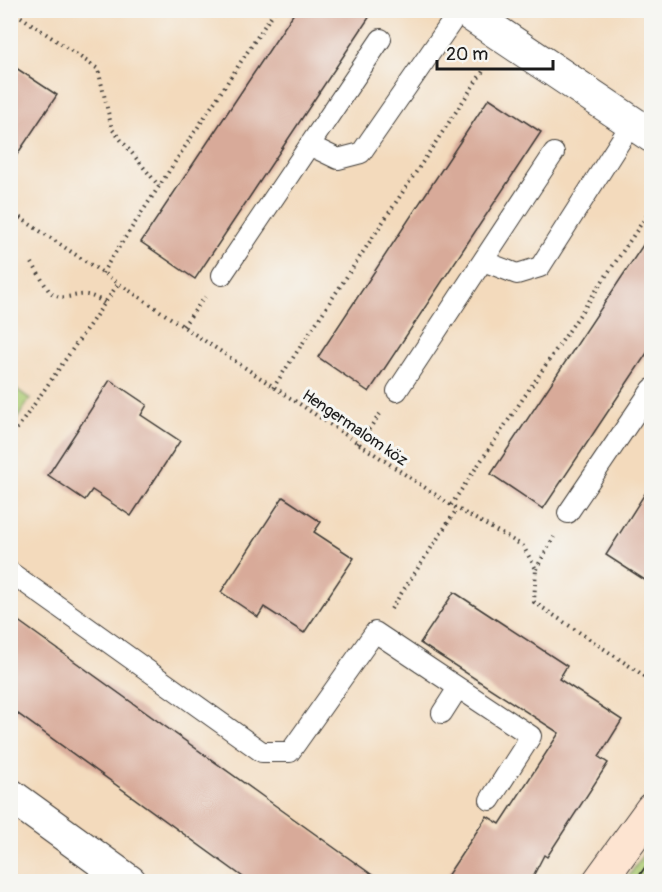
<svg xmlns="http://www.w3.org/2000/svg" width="662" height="892" viewBox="0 0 662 892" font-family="Pangolin,sans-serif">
<rect width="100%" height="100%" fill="#f6f6f2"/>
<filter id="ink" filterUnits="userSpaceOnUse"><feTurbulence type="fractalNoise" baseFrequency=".0167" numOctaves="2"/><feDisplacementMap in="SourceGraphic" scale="12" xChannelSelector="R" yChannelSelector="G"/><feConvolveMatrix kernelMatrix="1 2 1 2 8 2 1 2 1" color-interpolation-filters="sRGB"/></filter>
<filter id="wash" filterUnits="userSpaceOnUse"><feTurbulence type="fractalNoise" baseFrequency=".008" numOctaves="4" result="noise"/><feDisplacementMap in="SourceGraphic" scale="24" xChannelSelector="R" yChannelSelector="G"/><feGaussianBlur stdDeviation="1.35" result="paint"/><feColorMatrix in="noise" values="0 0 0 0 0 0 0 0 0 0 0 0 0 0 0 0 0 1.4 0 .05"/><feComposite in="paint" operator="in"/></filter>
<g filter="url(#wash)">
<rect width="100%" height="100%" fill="#f3dabc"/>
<!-- green -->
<path fill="#adcc74" stroke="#647448" stroke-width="1.5" d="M 11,385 L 30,399 L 11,428 Z
M 651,842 L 651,881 L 626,881 Z"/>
<g id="blocks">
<!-- building -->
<path fill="#d8aa99" d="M 296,10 L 374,10 L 195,279 L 141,242 Z
M 10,64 L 57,95 L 10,165 Z
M 489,98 L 541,132 L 369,392 L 318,357 Z
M 651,233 L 651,347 L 543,509 L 491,474 Z
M 110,380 L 147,405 L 141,415 L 180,441 L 131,516 L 92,490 L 85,500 L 48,475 Z
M 651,484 L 651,584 L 606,555 Z
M 283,497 L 321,522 L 314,532 L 354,558 L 304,633 L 264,607 L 258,617 L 221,592 Z
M 454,592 L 567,666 L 559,679 L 622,720 L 599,757 L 608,763 L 547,857 L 544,855 L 530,882 L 443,882 L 487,816 L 500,824 L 559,733 L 420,643 Z
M 10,615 L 269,801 L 382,882 L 250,882 L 10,708 Z"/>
</g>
</g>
<g filter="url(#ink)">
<use href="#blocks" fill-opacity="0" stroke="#3c3834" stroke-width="1.5"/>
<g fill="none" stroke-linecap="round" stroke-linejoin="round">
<defs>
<path id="service" d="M 309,145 L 338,159 L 361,153 L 460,10
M 483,261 L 517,274 L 540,267 L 632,123
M 222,275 L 381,39
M 397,391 L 554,153
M 568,513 L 652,389
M 10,572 L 262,752 L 290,752 L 375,632 L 531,736 L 490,800
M 442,713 L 458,688"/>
<path id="minor" d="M 464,10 L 652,136
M 10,795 L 130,882"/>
<path id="secondary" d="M 599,882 L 652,809"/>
</defs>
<!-- service casing -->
<use href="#service" stroke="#3c3834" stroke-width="22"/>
<!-- minor casing -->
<use href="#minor" stroke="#3c3834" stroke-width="35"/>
<!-- secondary casing -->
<use href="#secondary" stroke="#3c3834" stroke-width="35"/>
<!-- path -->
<path stroke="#3c3834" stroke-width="4" stroke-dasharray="1.5 4.5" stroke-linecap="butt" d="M 11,10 L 98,69 L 112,129 L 159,186
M 10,211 L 451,505 L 523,546 L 536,569 L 534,602 L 652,681
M 32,263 C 38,272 43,283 50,292 C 62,303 74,293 87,295 C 93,296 100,300 105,303
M 102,273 L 275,10
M 183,326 L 205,297
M 273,388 L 485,68
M 10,439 L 118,284
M 358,444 L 380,414
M 451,505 L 652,208
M 536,569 L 554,537
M 391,609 L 457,509"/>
<!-- service -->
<use href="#service" stroke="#fff" stroke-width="20"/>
<!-- minor -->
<use href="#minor" stroke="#fff" stroke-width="33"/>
<!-- secondary -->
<use href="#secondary" stroke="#fde4d1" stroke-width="33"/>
<!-- tram -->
<path stroke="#1c1c1c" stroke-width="1.5" d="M 635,882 L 652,857"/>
</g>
</g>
<g text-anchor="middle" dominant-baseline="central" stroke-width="6" stroke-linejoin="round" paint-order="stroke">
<!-- street labels -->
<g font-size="16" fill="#1c1c1c" stroke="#f6f6f2">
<text transform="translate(355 428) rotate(34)">Hengermalom köz</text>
</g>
</g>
<!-- margin -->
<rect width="662" height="892" fill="none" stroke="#f6f6f2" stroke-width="36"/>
<!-- scale -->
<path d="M437 60v9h116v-9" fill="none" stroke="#1c1c1c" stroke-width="3"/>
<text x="446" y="60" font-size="18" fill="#1c1c1c" stroke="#f6f6f2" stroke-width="4.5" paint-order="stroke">20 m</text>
</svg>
